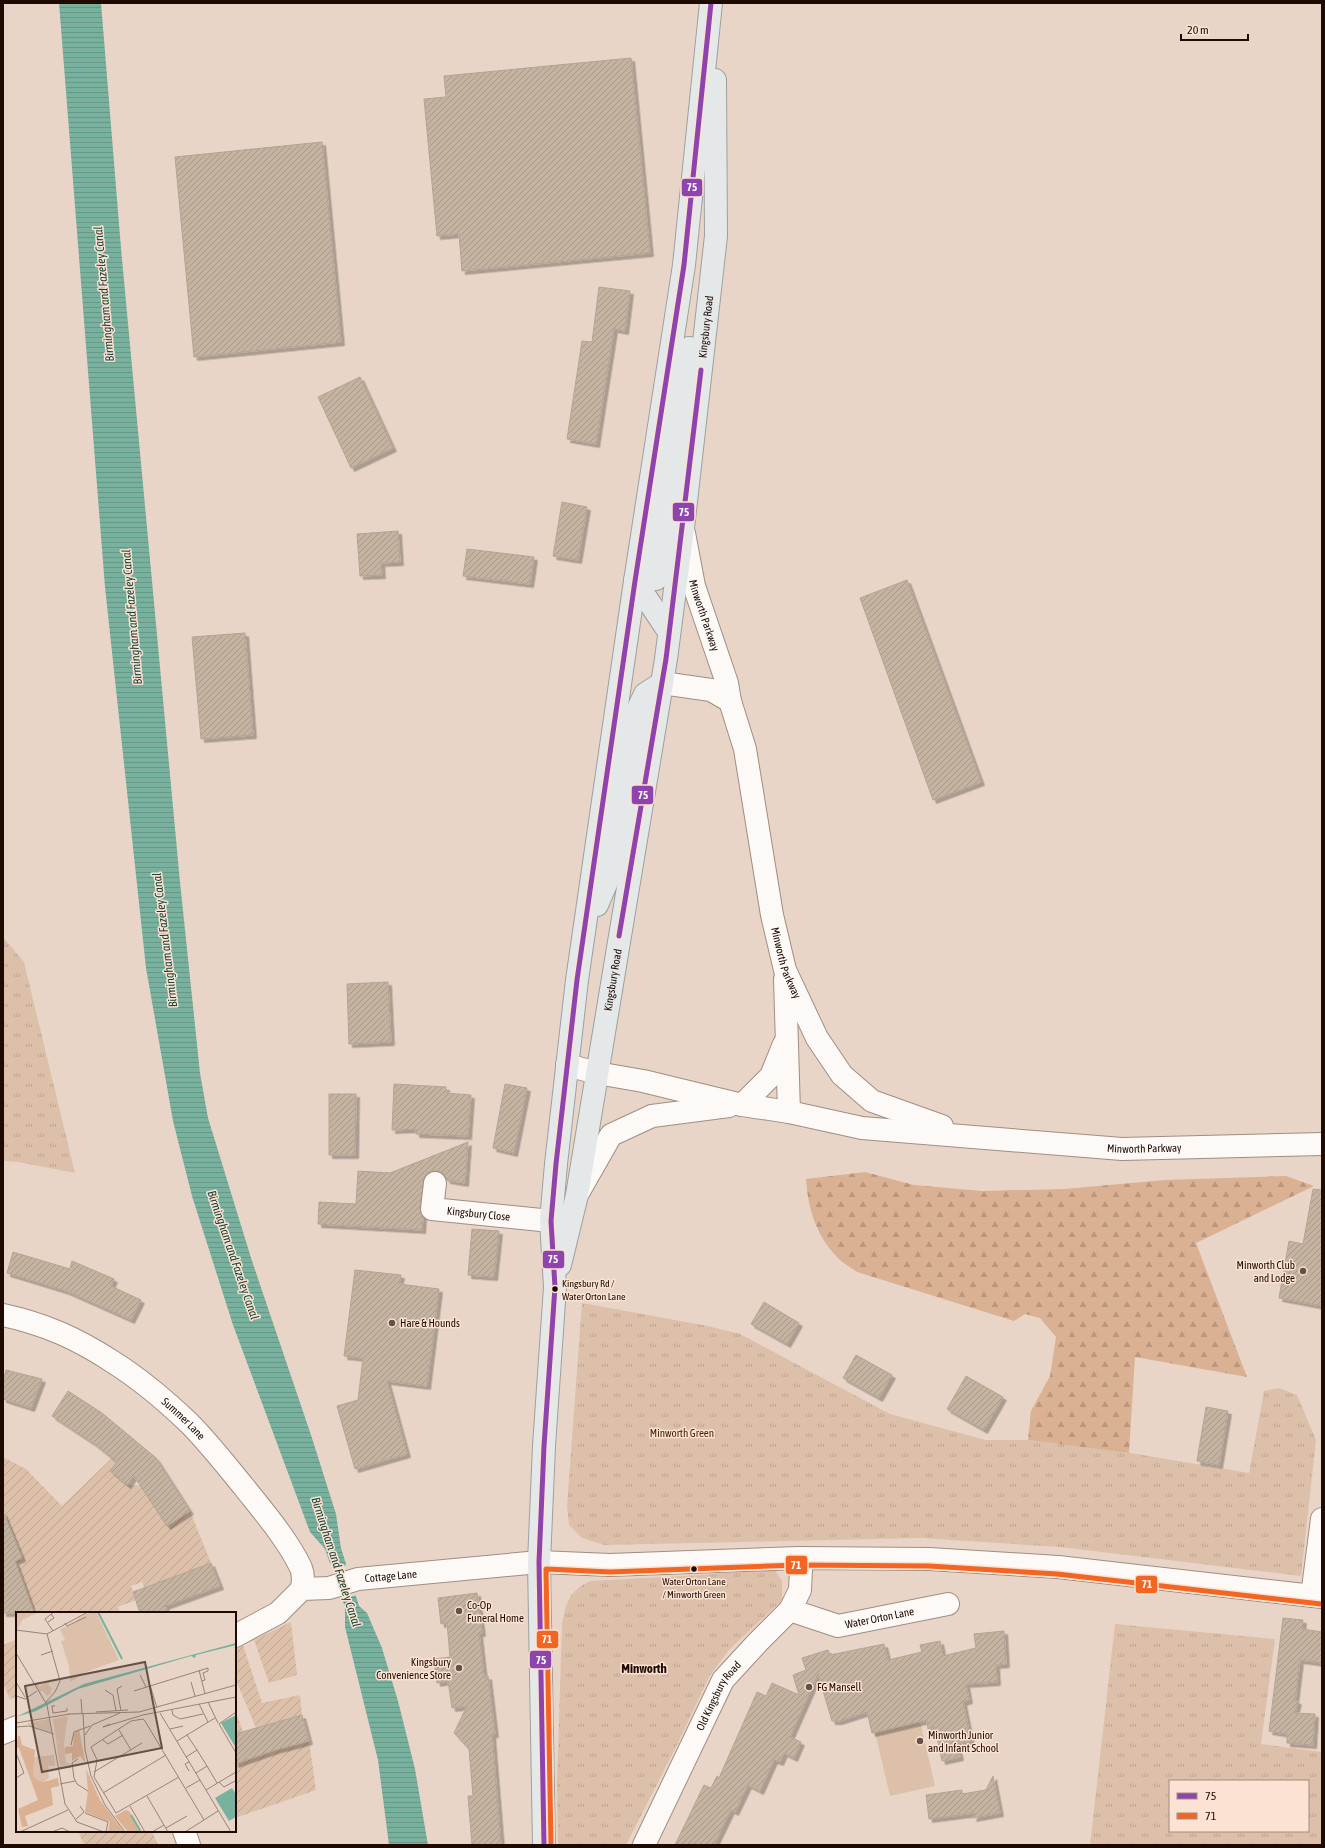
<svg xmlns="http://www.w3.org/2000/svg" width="1325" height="1848" viewBox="0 0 1325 1848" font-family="'Asap Condensed',sans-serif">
<defs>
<pattern id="grass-tufts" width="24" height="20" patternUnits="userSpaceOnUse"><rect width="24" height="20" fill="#ddc0aa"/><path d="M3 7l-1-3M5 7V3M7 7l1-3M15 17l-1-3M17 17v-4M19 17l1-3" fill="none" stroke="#bda490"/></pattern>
<pattern id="forest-firs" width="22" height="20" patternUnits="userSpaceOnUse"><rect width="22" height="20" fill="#dbb194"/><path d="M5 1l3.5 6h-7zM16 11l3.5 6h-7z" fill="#bc977e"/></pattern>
<pattern id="garden-furrows" width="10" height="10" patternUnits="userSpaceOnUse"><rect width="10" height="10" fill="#ddc0aa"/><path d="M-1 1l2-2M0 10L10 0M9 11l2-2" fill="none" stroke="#bda490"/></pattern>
<pattern id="water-rules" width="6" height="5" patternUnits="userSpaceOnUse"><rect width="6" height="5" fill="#79b19f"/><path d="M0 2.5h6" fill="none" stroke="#689787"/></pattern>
<pattern id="building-hatch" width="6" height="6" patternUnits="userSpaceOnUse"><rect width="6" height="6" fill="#c4b3a1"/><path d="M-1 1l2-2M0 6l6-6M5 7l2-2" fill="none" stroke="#a89989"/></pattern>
<filter id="shadow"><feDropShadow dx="3.5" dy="3.5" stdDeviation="0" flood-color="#0004"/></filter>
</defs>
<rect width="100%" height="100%" fill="#e9d5c7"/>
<!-- grass -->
<path fill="url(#grass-tufts)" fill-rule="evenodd" d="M 3,937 L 24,962 L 75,1173 L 18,1162 L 3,1161 Z
M 582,1303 L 708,1326 L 740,1334 L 890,1414 L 986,1440 L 1028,1440 L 1119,1451 L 1249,1473 L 1264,1391 L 1279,1388 L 1297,1395 L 1316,1440 L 1301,1576 L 1060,1547 L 921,1538 L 604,1545 L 582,1538 L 569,1525 L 567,1506 Z
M 774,1569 L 782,1581 L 782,1600 L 728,1651 L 709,1677 L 677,1745 L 626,1845 L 558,1845 L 557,1785 L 562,1624 C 566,1603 569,1591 590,1581 L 701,1575 Z
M 1115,1624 L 1275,1639 L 1261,1744 L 1322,1752 L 1322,1845 L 1090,1845 ZM 1170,1781 L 1308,1781 L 1308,1831 L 1170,1831 Z"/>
<!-- forest -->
<path fill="url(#forest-firs)" d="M 865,1172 L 914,1185 L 982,1191 L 1064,1189 L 1165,1180 L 1286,1176 L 1314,1186 L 1196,1243 L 1247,1377 L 1135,1357 L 1129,1453 L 1028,1440 L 1031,1411 L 1050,1376 L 1056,1337 L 1040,1318 L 1025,1314 L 1014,1321 L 857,1272 C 851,1267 842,1263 837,1257 C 816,1235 808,1209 806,1179 Z"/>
<!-- garden -->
<path fill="url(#garden-furrows)" d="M 3,1457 L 26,1469 L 62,1506 L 112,1458 L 117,1462 L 111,1471 L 127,1485 L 140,1485 L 167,1525 L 190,1511 L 211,1563 L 165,1580 L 160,1591 L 147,1596 L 142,1582 L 131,1586 L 136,1600 L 118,1607 L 120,1613 L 34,1613 L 20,1577 L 3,1566 L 22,1557 L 6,1518 L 3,1519 Z
M 291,1622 L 297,1675 L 269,1683 L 254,1640 Z
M 15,1640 L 17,1644 L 17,1697 L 10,1699 L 3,1683 L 3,1645 Z
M 243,1645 L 262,1703 L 300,1695 L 302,1715 L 256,1728 L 235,1678 L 235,1648 Z
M 235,1709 L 243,1732 L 235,1735 Z
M 309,1741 L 316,1790 L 235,1818 L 235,1764 L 275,1750 Z
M 78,1831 L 152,1831 L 158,1845 L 84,1845 Z"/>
<!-- pitch -->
<path fill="#ddc0aa" d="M 920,1721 L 935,1786 L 890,1796 L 875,1732 Z"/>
<!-- water -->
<path fill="url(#water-rules)" d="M 59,3 L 101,3 L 121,248 L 180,882 L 200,1073 L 208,1118 L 252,1261 L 311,1435 L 336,1514 L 341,1548 L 359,1606 L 367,1613 L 382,1648 L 398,1701 L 415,1769 L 428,1845 L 389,1845 L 378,1760 L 345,1627 L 345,1607 L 325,1549 L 310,1532 L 233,1325 L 192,1196 L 173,1121 L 146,968 L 105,587 Z"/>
<!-- pier -->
<path fill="#e9d5c7" d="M 328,1563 L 341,1566 L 348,1565 L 358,1595 L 340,1599 Z"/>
<!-- building -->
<path fill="url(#building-hatch)" stroke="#b4a492" filter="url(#shadow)" d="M 631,58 L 650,253 L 462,271 L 459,234 L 437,236 L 424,99 L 446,97 L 444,76 Z
M 322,142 L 341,342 L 194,357 L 175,157 Z
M 599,287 L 630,291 L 625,331 L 614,329 L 596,444 L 567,439 L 582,341 L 592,342 Z
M 360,377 L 393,448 L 351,468 L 318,397 Z
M 562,502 L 587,507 L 578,560 L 553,556 Z
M 398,531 L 400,562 L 381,563 L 382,575 L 360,576 L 357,534 Z
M 467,549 L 534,557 L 530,584 L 463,576 Z
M 907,580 L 981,782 L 933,800 L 860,598 Z
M 245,633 L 253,735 L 201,739 L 192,637 Z
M 388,982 L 391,1042 L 349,1044 L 347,984 Z
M 394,1084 L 446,1087 L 446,1093 L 471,1095 L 468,1136 L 416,1134 L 416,1129 L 392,1130 Z
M 505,1084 L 527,1088 L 514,1153 L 493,1148 Z
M 329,1094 L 356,1094 L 355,1155 L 329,1155 Z
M 468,1142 L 465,1183 L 447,1180 L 443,1173 L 437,1171 L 430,1171 L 425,1176 L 420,1208 L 423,1217 L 422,1230 L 318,1224 L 319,1202 L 356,1204 L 358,1171 L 390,1173 Z
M 1313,1189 L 1322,1190 L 1322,1306 L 1279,1298 L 1289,1241 L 1303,1244 Z
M 472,1229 L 499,1231 L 494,1277 L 468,1275 Z
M 13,1252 L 70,1269 L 72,1261 L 114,1279 L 111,1286 L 141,1300 L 131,1320 L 66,1291 L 7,1273 Z
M 355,1270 L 401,1275 L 399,1284 L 439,1289 L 427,1386 L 387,1381 L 407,1454 L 355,1469 L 337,1406 L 358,1400 L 363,1358 L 344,1356 Z
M 764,1302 L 799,1323 L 787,1344 L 751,1324 Z
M 856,1355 L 892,1375 L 879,1398 L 843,1378 Z
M 6,1370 L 42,1379 L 31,1408 L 3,1399 L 3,1381 Z
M 966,1376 L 1003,1397 L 984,1430 L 947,1409 Z
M 68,1391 L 102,1413 L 156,1458 L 190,1511 L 167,1526 L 134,1476 L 127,1485 L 110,1471 L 117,1462 L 93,1443 L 52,1416 Z
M 1206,1407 L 1228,1411 L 1219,1465 L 1197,1461 Z
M 3,1512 L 22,1558 L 15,1561 L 34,1613 L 3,1613 Z
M 211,1563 L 220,1586 L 165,1606 L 168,1613 L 140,1613 L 133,1592 Z
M 477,1593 L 482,1633 L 479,1633 L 484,1677 L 488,1676 L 495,1734 L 492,1734 L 501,1845 L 472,1845 L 468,1796 L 473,1796 L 469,1749 L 454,1733 L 467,1706 L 452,1708 L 448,1681 L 437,1683 L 434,1659 L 450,1657 L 447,1623 L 441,1624 L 438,1598 Z
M 1283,1618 L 1303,1620 L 1302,1629 L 1322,1632 L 1322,1663 L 1300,1660 L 1295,1701 L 1298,1701 L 1295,1713 L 1315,1714 L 1313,1745 L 1287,1743 L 1287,1734 L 1269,1731 Z
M 1004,1631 L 1006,1664 L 996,1665 L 997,1682 L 966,1684 L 969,1700 L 963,1702 L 971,1741 L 957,1744 L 960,1757 L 942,1761 L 935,1727 L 928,1729 L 927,1720 L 872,1733 L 867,1712 L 839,1721 L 832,1721 L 818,1674 L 790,1737 L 801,1742 L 794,1758 L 784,1753 L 780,1762 L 774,1760 L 760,1791 L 748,1785 L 735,1812 L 731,1810 L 714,1845 L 675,1845 L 704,1785 L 711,1788 L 717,1776 L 719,1778 L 757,1692 L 766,1696 L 772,1683 L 799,1695 L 793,1675 L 806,1670 L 802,1658 L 828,1650 L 830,1655 L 884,1644 L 888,1660 L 922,1652 L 920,1645 L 940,1641 L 943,1656 L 976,1648 L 974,1634 Z
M 302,1715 L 309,1741 L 275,1750 L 235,1764 L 235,1734 Z
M 993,1776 L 1000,1813 L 973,1818 L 975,1813 L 929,1819 L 926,1795 L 962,1790 L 962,1794 L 986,1790 Z"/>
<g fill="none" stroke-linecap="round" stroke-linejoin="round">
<defs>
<g id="minor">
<path id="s1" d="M 684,533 L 694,586 L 727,683 L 730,701 L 745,749 L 772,915 L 785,970 L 817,1038 L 842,1075 L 872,1101 L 942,1126"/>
<path d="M 662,683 L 711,690 L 730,701"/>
<path d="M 785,979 L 789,1112"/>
<path id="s2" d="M 567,1065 L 597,1073 L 643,1081 L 742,1105 L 789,1112 L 862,1128 L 1122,1149 L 1322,1144"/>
<path d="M 742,1105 L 771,1076 L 784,1044"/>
<path id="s3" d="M 435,1183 L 432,1209 L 551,1221"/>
<path d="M 578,1193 L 611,1135 L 652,1116 L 729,1106"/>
<path id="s4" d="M 3,1315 C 45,1324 78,1339 113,1362 C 140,1379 166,1401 189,1423 C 208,1442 226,1465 244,1487 C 263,1511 288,1540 301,1568 C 304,1575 303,1582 302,1589"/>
<path d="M 1312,1596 L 1322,1519"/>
<path id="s5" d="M 790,1610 L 838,1626 L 948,1604"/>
<path id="s6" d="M 235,1636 L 278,1613 L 302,1589 L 329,1588 L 358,1579 L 539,1562 L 610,1565 L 799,1558 L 929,1559 L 1058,1567 L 1322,1597"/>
<path d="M 3,1733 L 17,1727"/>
<path d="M 184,1831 L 189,1845"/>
<path id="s7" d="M 644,1845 L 723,1680 L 758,1642 L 790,1610 L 800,1590 L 801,1569 L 799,1558"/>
</g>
<g id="major">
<path d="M 635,581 L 656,579 L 689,348"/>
<path d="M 635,581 L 669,632"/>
<path d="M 597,905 L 612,870 L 637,711 L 645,694 L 662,683"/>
<path id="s8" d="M 560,1265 L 577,1195 L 666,659 L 683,528 L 716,236 L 715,80"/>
<path d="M 544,1845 L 539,1562 L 544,1446 L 555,1287 L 551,1221 L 556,1164 L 577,980 L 635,581 L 684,265 L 711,3"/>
</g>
</defs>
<!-- minor casing -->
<use href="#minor" stroke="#a08e80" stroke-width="24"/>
<!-- major casing -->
<use href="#major" stroke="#9da09f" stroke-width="24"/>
<!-- minor -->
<use href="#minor" stroke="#fcf9f7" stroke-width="22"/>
<!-- major -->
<use href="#major" stroke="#e4e8e9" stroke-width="22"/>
<defs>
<path id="bus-1" d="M 619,936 L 666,659 L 701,370
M 544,1845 L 539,1562 L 544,1446 L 555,1287 L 551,1221 L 556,1164 L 577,980 L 635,581 L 684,265 L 711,3"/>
<path id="bus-2" d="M 551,1845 L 546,1569 L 610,1572 L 799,1565 L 929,1566 L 1057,1574 L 1321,1604"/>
</defs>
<!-- bus-1 casing -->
<use href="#bus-1" stroke="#fbe2d2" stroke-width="8"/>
<!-- bus-2 casing -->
<use href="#bus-2" stroke="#fbe2d2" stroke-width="8"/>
<!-- bus-1 -->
<use href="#bus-1" stroke="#8e44ad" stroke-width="5"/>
<!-- bus-2 -->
<use href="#bus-2" stroke="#f26522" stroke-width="5"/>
</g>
<!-- markers -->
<g fill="#655146" stroke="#fbe2d2" stroke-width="1.5">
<circle cx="1303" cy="1271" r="4"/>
<circle cx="392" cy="1323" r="4"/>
<circle cx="459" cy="1611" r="4"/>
<circle cx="459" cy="1668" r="4"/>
<circle cx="809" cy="1687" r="4"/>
<circle cx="920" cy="1741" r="4"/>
</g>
<g fill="#1e0a00" stroke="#fbe2d2" stroke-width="1.5">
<circle cx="555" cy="1289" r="3.5"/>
<circle cx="694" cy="1569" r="3.5"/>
</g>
<g text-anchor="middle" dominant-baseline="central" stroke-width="3" stroke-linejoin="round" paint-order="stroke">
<!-- bus labels -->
<g font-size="10" fill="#1e0a00" stroke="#fbe2d2" text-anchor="start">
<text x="562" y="1283">Kingsbury Rd /<tspan x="562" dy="13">Water Orton Lane</tspan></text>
<text x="694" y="1581" text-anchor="middle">Water Orton Lane<tspan x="694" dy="13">/ Minworth Green</tspan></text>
</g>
<!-- street labels -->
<g font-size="11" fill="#1e0a00" stroke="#fbe2d2">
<text stroke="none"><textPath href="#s8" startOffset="950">Kingsbury Road</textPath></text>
<text stroke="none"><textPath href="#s1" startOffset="85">Minworth Parkway</textPath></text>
<text stroke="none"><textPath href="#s1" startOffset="443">Minworth Parkway</textPath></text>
<text stroke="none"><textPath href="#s8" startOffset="290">Kingsbury Road</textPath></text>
<text stroke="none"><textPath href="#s2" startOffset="585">Minworth Parkway</textPath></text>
<text stroke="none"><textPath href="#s3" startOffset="73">Kingsbury Close</textPath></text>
<text stroke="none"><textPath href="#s4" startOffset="211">Summer Lane</textPath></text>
<text stroke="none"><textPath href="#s6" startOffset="173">Cottage Lane</textPath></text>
<text stroke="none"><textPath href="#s5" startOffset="93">Water Orton Lane</textPath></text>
<text stroke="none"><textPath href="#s7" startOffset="167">Old Kingsbury Road</textPath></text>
</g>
<!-- poi labels -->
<g font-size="11" fill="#1e0a00" stroke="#fbe2d2" text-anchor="start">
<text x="1295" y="1265" text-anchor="end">Minworth Club<tspan x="1295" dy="13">and Lodge</tspan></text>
<text x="400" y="1323">Hare &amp; Hounds</text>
<text x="467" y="1605">Co-Op<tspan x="467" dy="13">Funeral Home</tspan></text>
<text x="451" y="1662" text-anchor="end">Kingsbury<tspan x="451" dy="13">Convenience Store</tspan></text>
<text x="817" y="1687">FG Mansell</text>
<text x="928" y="1735">Minworth Junior<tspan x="928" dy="13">and Infant School</tspan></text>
</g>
<!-- park labels -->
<g font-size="11" fill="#431d00" stroke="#fbe2d2">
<text x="682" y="1433">Minworth Green</text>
</g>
<!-- water labels -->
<g font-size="12" font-style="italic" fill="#174037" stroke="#fbe2d2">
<text transform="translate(104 294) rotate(-95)">Birmingham and Fazeley Canal</text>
<text transform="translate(132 617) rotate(-95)">Birmingham and Fazeley Canal</text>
<text transform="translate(165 940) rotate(-97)">Birmingham and Fazeley Canal</text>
<text transform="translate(233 1255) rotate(71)">Birmingham and Fazeley Canal</text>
<text transform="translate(336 1562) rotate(72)">Birmingham and Fazeley Canal</text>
</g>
<!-- quarter labels -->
<g font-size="13" font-weight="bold" fill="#1e0a00" stroke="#fbe2d2">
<text x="644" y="1668">Minworth</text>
</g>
</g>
<!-- overview -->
<g transform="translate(16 1612)">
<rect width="220" height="220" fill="#e9d5c7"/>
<path d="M 0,0 L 23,0 L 6,8 L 2,17 L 0,16 ZM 74,0 L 80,0 L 103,48 L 70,60 L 54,70 L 53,54 L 45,29 L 49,28 L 44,17 L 61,10 L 60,8 ZM 52,104 L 48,132 L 50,150 L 55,152 L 44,155 L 37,107 ZM 33,107 L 37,121 L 12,113 L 12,111 ZM 38,143 L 39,154 L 32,154 L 33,166 L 28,170 L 21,168 L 17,162 L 18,145 Z" fill="#ddc0aa"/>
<path d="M 63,117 L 69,149 L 69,150 L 64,144 L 56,149 L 56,141 L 49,142 L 49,135 L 57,134 L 58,122 ZM 2,124 L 4,124 L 6,133 L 19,138 L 17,162 L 21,168 L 28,170 L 42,166 L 43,174 L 35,176 L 37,193 L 9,204 L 12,214 L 6,215 L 2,197 L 22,188 L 3,136 L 0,135 ZM 70,157 L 84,188 L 108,220 L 92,220 L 94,210 L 69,200 L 72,179 ZM 110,198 L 113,199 L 124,220 L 112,220 L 99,204 Z" fill="#dbb194"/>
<path d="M 35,67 L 32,73 L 36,76 L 34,82 L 31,84 L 26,78 L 24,81 L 19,72 L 22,70 L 23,75 Z" fill="#ddc0aa"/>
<path d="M 220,31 L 220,33 L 180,43 L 179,46 L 175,44 L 62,77 L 20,99 L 0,105 L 68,72 ZM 220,103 L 220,136 L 205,111 ZM 216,176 L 220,182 L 220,205 L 213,209 L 199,186 Z" fill="#79b19f"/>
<path fill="none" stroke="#79b19f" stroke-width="2" d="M 82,0 L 106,47M 115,203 L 125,220"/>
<path fill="none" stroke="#988477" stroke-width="1" d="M 32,10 L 38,6 L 35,2M 49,11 L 51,14 L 70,5M 0,18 L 31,22 L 72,0M 37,19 L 29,7 L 38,0M 0,41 L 31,93 L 49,192 L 61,210 L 88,220M 25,43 L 37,39M 183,58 L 189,82M 124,63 L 130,75M 0,70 L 9,85M 175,70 L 179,84M 134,73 L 141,96M 89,78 L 97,83 L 100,99M 118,79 L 192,56 L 192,59 L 187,61 L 189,68 L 186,69M 0,84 L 9,87 L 21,79M 65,87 L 66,101M 30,90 L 39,80 L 44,69 L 31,22M 192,90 L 202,111M 183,92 L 192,110M 39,94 L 36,94 L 37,101 L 51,99 L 51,96M 156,98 L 157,103 L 164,107 L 187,102M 105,99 L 101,77 L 106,74M 80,100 L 112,98M 220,100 L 203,112 L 220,141M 67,101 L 69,138 L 75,164 L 89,193 L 109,220M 144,101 L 215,220M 53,102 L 123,100 L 220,73M 0,111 L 54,102M 94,112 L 87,115 L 127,103 L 220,85M 0,115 L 13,114 L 38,122M 154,117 L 167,114M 103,118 L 115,138M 69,123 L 76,113 L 104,101M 87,128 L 92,132 L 107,123M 161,129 L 199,106M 55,133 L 58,120 L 74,114M 170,145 L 181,138 L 171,123M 62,147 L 56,151 L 58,166 L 61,172 L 72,179M 173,150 L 169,152 L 173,159M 191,154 L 201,171M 42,156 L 55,155M 78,160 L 126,131M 180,161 L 191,154 L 181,138M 163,165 L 100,201 L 78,165 L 81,148 L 75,135 L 115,109 L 127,107 L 129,109 L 188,208M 0,166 L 8,161 L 0,141M 203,170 L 208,175 L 219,169M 44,172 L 59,169M 170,176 L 184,168M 190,178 L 220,160M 87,181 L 150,143M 131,184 L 152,220M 114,194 L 129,220M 69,201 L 92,210 L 90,220M 59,208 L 68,200 L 64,194M 150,216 L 171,204M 4,220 L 52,198M 36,220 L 46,216 L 54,220M 136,220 L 148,213M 169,220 L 202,199"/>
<path fill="#655146" fill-opacity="0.15" stroke="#655146" stroke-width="2" d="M 129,50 L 146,136 L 26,160 L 9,74 Z"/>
<rect width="220" height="220" fill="none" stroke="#1e0a00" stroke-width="2"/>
</g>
<g stroke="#fbe2d2" stroke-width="1.5">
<rect x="681" y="178" width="22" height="19" rx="4" fill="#8e44ad"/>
<rect x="672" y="502" width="23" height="20" rx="4" fill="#8e44ad"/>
<rect x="631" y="785" width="23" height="20" rx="4" fill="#8e44ad"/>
<rect x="542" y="1250" width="23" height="19" rx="4" fill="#8e44ad"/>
<rect x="785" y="1555" width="23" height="20" rx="4" fill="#f26522"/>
<rect x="1135" y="1575" width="23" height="19" rx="4" fill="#f26522"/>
<rect x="536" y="1630" width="23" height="19" rx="4" fill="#f26522"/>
<rect x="529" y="1650" width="23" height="19" rx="4" fill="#8e44ad"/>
</g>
<g font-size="11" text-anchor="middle" font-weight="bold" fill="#fff">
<text x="692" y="191">75</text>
<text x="684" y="516">75</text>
<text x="643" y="799">75</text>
<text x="553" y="1263">75</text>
<text x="796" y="1569">71</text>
<text x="1147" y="1588">71</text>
<text x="547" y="1643">71</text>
<text x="541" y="1664">75</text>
</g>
<!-- border -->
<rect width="1325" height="1848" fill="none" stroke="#1e0a00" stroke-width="8"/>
<!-- legend -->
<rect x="1169" y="1780" width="140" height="52" fill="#fbe2d2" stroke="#a38c7e"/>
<rect x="1177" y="1793" width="20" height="6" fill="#8e44ad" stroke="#a38c7e"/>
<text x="1205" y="1800" font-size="12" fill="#1e0a00">75</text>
<rect x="1177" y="1813" width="20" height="6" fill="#f26522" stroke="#a38c7e"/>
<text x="1205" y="1820" font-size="12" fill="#1e0a00">71</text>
<!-- scale -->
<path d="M1181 34v6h67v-6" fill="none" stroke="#1e0a00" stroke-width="2"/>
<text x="1187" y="34" font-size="12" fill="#1e0a00" stroke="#fbe2d2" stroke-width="3" paint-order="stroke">20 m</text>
</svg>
